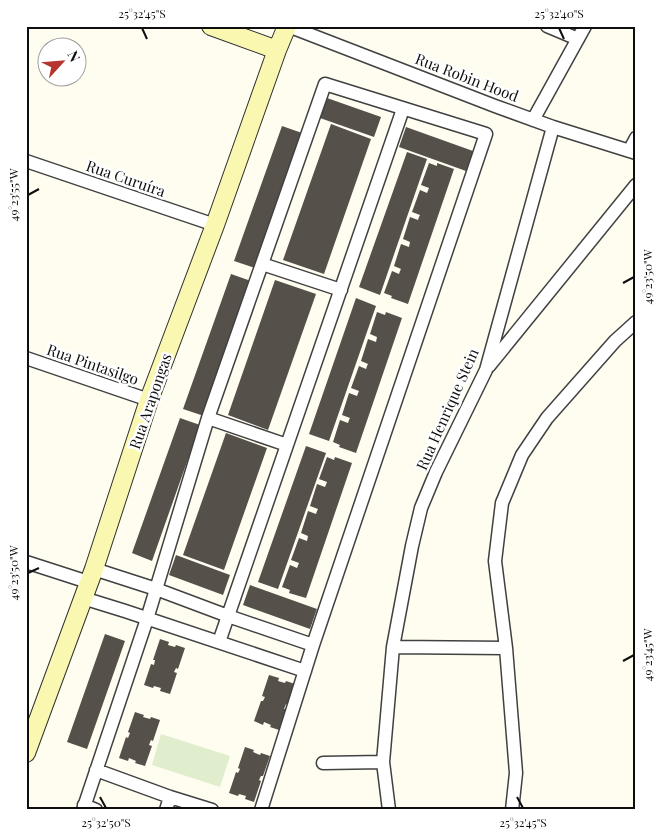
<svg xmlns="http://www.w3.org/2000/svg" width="662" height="836" viewBox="0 0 662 836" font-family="'Playfair Display',serif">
<rect width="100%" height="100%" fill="#fefdf0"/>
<!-- pitch -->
<path fill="#e0eecd" d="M 161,734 L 230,756 L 220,787 L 152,765 Z"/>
<!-- building -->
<path fill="#56504b" d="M 327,98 L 381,117 L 374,137 L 320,118 Z
M 331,124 L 371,139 L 324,274 L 283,260 Z
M 282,126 L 302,133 L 255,268 L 234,261 Z
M 406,127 L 473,151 L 466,171 L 399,147 Z
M 407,152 L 427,159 L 380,295 L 359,287 Z
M 429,163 L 437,166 L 437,163 L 454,169 L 408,304 L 391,298 L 392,296 L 384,293 L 392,271 L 399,274 L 400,271 L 401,269 L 394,266 L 401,244 L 409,247 L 410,242 L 403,239 L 410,217 L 418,220 L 419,217 L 420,215 L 412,212 L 420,190 L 427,193 L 429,188 L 421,185 Z
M 231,274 L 251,281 L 204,416 L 183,409 Z
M 275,280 L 316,294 L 268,430 L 228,415 Z
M 356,298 L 376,306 L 329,441 L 309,434 Z
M 377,312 L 385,315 L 386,312 L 402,318 L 356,453 L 339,447 L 340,445 L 333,442 L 340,420 L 348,423 L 349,420 L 350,418 L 342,415 L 349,393 L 357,396 L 359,391 L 351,388 L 359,366 L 366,369 L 367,366 L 368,364 L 361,361 L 368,339 L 376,342 L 377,337 L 370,334 Z
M 180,418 L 200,425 L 152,561 L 132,553 Z
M 226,433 L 267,448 L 224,570 L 183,555 Z
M 306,446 L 326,453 L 278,589 L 258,582 Z
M 327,457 L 334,460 L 335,457 L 352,463 L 306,598 L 289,593 L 290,590 L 282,587 L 290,565 L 297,568 L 299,563 L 291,560 L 299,538 L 307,541 L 308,536 L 301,533 L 308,511 L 316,514 L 317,511 L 318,509 L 310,506 L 317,484 L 325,487 L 327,482 L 319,479 Z
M 176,555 L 230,575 L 223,595 L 169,575 Z
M 250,585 L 317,609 L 310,629 L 243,605 Z
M 105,634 L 125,641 L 87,749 L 67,742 Z
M 160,639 L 169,642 L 168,645 L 175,647 L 176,645 L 185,648 L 178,669 L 176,668 L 174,672 L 177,673 L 170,694 L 160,691 L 161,688 L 154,686 L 153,688 L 144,685 L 151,664 L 154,665 L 155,660 L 153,660 Z
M 269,675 L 279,678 L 278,681 L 285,683 L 286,681 L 295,684 L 288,705 L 286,704 L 284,709 L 286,709 L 279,730 L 270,727 L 271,725 L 264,722 L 263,725 L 254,721 L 261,701 L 263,701 L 265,697 L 262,696 Z
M 135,712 L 144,715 L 143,717 L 150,719 L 151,717 L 160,720 L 153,741 L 151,740 L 149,745 L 152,746 L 145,766 L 135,763 L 136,761 L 129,758 L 128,761 L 119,758 L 126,737 L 128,738 L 130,733 L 128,732 Z
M 245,747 L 254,750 L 253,752 L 260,755 L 261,753 L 270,756 L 263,776 L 261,776 L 259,780 L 261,781 L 254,802 L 245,799 L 246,796 L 239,794 L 238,796 L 229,793 L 236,772 L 238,773 L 240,769 L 238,768 Z"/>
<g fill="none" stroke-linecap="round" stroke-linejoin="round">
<defs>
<path id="street" d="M 288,26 L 495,106 L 553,127 L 636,153
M 547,26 L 578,39
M 533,120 L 585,26
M 629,151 L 636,138
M 26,161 L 215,225
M 262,264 L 341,290
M 26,358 L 149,400
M 489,366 L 636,185
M 208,418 L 287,445
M 26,562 L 88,582
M 94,569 L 156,589 L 228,616 L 313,645
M 83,598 L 125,611 L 305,671
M 219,642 L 403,109
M 393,647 L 412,546 L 421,508 L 436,472 L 486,370 L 553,127
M 323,763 L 383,762
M 96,770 L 170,797 L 212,810
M 84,805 L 96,810
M 83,810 L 147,619 L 208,418 L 325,84 L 486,134 L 313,645 L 261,810
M 166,810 L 170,797
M 389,810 L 383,762 L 393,647 L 506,648
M 512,810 L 516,773 L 506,648 L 495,561 L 502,503 L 522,455 L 547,418 L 615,341 L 636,322"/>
<path id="secondary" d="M 211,26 L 277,50
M 26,753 L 94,569 L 149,400 L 215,225 L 277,50 L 287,26"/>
</defs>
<!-- street casing -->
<use href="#street" stroke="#414141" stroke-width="15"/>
<!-- secondary casing -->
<use href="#secondary" stroke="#303030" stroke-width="20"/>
<!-- street -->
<use href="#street" stroke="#fff" stroke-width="12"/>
<!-- secondary -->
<use href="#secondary" stroke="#faf8b0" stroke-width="18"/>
</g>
<!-- ticks -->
<path fill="none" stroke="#0e0e0e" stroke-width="2" d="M 142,28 L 147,39M 559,28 L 564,39M 28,195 L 39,189M 623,283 L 634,277M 28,573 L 39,568M 623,661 L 634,655M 100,797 L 106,808M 517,797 L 523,808"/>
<g text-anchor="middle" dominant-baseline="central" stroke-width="5" stroke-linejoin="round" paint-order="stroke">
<!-- street labels -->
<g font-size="15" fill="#0e0e0e" stroke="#fff">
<text transform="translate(467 77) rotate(21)">Rua Robin Hood</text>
<text transform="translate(126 178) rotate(19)">Rua Curuíra</text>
<text transform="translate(93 364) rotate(19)">Rua Pintasilgo</text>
<text transform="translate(150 401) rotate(-71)">Rua Arapongas</text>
<text transform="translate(447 409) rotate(-66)">Rua Henrique Stein</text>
</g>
</g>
<!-- border -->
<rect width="662" height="836" fill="none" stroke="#ffffff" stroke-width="55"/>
<!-- north arrow -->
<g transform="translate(62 62) rotate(64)"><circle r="24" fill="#ffffff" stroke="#9f9f9f"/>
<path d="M0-4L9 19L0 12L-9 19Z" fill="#b6352f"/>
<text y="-8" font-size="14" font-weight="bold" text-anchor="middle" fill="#0e0e0e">N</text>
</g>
<rect x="28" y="28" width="606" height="780" fill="none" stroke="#0e0e0e" stroke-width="2"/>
<g font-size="12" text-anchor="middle" fill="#0e0e0e">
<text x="142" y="18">25°32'45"S</text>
<text x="559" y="18">25°32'40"S</text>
<text transform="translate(14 195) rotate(-90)" y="4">49°23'55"W</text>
<text transform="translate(648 277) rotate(-90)" y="4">49°23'50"W</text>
<text transform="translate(14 573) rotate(-90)" y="4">49°23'50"W</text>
<text transform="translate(648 655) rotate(-90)" y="4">49°23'45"W</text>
<text x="106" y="827">25°32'50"S</text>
<text x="523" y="827">25°32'45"S</text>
</g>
</svg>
